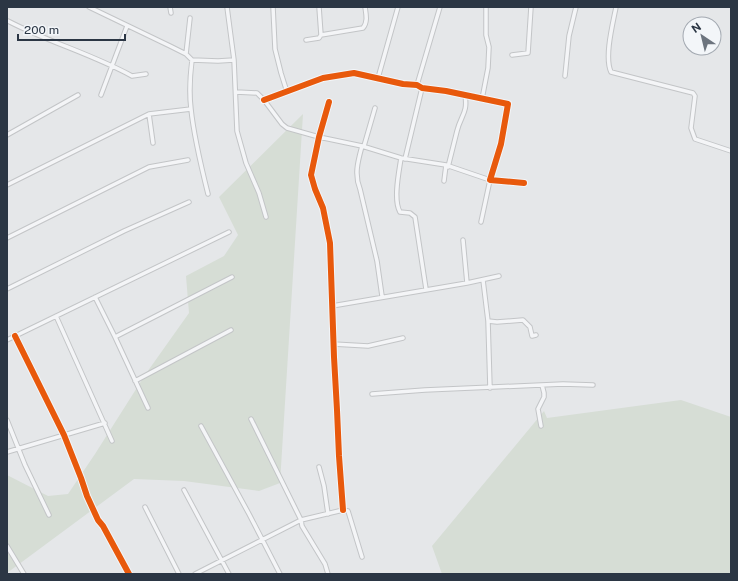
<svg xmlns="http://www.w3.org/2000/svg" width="738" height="581" viewBox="0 0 738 581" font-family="'Public Sans',sans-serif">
<rect width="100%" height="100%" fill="#e5e7e9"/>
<!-- green -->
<path fill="#d6ddd5" d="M 303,114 L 280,483 L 259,491 L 184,481 L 134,479 L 7,573 L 7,475 L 48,496 L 68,494 L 95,454 L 145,375 L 189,313 L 186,276 L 224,256 L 238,235 L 219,197 Z
M 681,400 L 731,417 L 731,574 L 442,574 L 432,546 L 544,411 L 547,418 Z"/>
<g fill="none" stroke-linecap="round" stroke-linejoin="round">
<defs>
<path id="minor" d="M 89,7 L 170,46 L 186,54 L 192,60 L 218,61 L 234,60
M 170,7 L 171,13
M 227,7 L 234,60 L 237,131 L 246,163 L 259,193 L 266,217
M 273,7 L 275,49 L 281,73 L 287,92
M 319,7 L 321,35 L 363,28 C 368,22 366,14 365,7
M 616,7 C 613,23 604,57 611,72 L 693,93 L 695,96 L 691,128 L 695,139 L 731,151
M 8,21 C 48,42 92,54 132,76 L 146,74
M 306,40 L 319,38 L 321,35
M 186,54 L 190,18
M 512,55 L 528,53 L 531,7
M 192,60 C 190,76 189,93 191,109 C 194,138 201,166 208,194
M 565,76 L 569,36 L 576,7
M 378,78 L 398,7
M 417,85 L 440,7
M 236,92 L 257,93 L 264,100 L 282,124 L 287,128 L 319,137 L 362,146 L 401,158 L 446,165 L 444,181
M 101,95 L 127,26
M 482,99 L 488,68 L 489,47 L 486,35 L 486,7
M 264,100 L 323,78 L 354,73 L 403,84 L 417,85 L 422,88 L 446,91 L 508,104 L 501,144 L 490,180 L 524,183
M 329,102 L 319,137 L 311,175 L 315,189 L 323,208 L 330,243 L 334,357 L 337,410 L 339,456 L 343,510
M 7,135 L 78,95
M 153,143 L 149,114 L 191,109
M 362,146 C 358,161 354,174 360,189 L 377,261 L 382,296
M 364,146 L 375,108
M 401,158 C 399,172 393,200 400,212 L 410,213 L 415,217 L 426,289
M 405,159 L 422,88
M 446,165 L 490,180 L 481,222
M 448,167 C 451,155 454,143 457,131 C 461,115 468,113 465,95
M 7,185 L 149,114
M 7,238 L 149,167 L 188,160
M 483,280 L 488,321 L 490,388
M 467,283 L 499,276
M 7,289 L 124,231 L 189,202
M 95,297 L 115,337 L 148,408
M 332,306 L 467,283 L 463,240
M 56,316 L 112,441
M 488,321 L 497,322 L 523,320 L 530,327 L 532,336 L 536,335
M 15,336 L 64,435 L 81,478 L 87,496 L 98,520 L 103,526 L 129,574
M 115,337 L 232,277
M 7,340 L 229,232
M 333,344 L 368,346 L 403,338
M 135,381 L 231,330
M 372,394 L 425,390 L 563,384 L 593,385
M 251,419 L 301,520 L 302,526 L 325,564 L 328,574
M 7,420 L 25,465 L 49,515
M 201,426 L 249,514 L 280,574
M 541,426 L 538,409 L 544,397 L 544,393 L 542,385
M 7,452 L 105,423
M 319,467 L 324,486 L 328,514
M 184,490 L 229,574
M 145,507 L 179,574
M 7,546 L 24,574
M 195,574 L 301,520 L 343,510 L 348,511 L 362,557"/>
</defs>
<!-- minor casing -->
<use href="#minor" stroke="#c3c5c7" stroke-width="5.5"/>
<!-- minor -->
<use href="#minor" stroke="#f4f5f7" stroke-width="3.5"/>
<defs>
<path id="cycleway" d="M 264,100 L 323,78 L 354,73 L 403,84 L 417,85 L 422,88 L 446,91 L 508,104 L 501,144 L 490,180 L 524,183
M 329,102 L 319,137 L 311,175 L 315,189 L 323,208 L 330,243 L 334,357 L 337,410 L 339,456 L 343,510
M 15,336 L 64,435 L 81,478 L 87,496 L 98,520 L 103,526 L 129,574"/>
</defs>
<!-- cycleway casing -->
<use href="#cycleway" stroke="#f3f6f9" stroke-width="8"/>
<!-- cycleway -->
<use href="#cycleway" stroke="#e8590c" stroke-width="6"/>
</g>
<!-- border -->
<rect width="738" height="581" fill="none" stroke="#2b3644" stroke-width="16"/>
<!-- north arrow -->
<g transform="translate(702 36) rotate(325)"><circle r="19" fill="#f3f6f9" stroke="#a3a9b1"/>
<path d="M0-3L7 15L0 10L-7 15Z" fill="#6c747e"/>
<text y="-6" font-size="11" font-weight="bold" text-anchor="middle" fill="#2b3644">N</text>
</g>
<!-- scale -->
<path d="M18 34v6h107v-6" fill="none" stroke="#2b3644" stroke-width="2"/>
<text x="24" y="34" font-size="12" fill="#2b3644" stroke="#f3f6f9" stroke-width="3" paint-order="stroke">200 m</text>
</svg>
